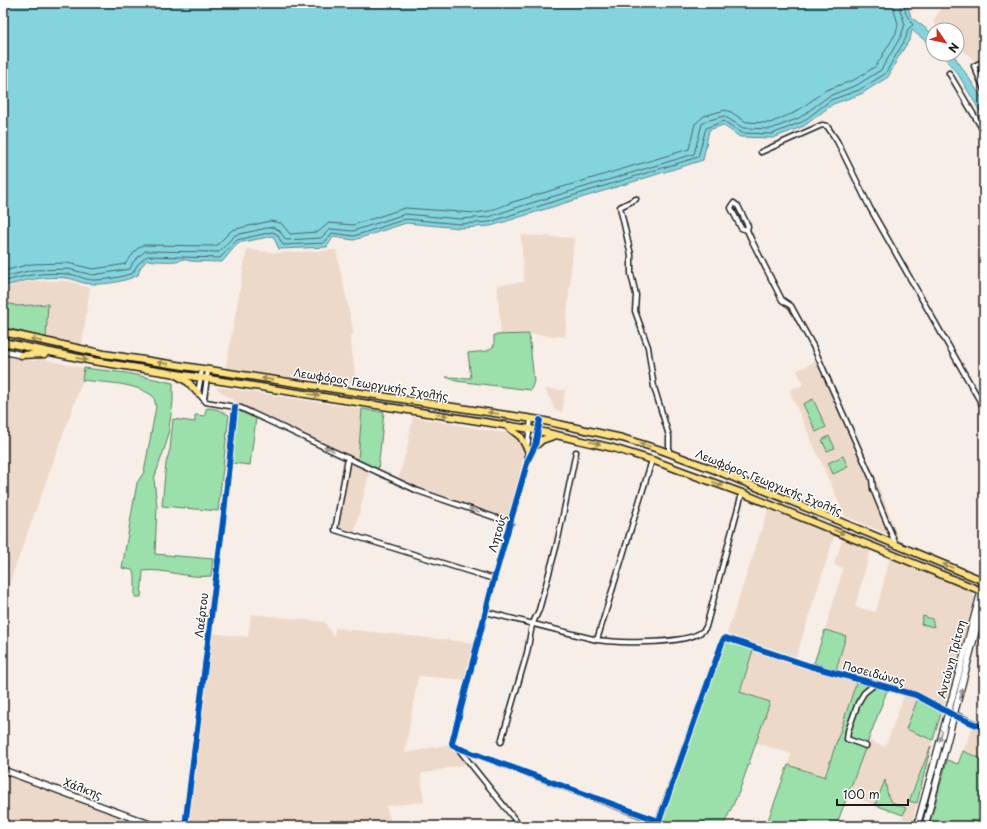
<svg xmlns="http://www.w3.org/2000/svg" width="987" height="829" viewBox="0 0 987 829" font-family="'Playpen Sans',sans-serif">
<rect width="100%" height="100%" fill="#f7eee7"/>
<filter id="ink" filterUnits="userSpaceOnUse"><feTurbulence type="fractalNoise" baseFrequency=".025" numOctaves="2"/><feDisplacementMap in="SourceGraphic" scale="8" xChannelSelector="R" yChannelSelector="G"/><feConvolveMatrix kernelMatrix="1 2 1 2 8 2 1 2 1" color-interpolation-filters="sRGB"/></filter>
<g filter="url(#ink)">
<!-- built -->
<path fill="#edd9ca" d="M 944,3 L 984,3 L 984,57 L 975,61 L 957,45 L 957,30 L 942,30 L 933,22 Z
M 521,235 L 574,238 L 565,337 L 529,334 L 501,335 L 497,285 L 524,282 Z
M 247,249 L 277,253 L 336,250 L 354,334 L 350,335 L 356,384 L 225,372 Z
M 40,281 L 68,281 L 90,288 L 82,344 L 46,338 L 48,304 L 18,306 L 3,302 L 3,291 L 16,283 Z
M 3,352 L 32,361 L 42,359 L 84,368 L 82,382 L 3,601 Z
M 821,359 L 880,490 L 899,539 L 845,516 L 789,390 L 803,385 L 797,370 Z
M 218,387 L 362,409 L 358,461 L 240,405 L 217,389 Z
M 545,389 L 565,390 L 562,412 L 555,410 Z
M 413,417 L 509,434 L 519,438 L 523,446 L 524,454 L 510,520 L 457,503 L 457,499 L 426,491 L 398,480 L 406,452 Z
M 343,459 L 370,471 L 354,534 L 333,529 Z
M 769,507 L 835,534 L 796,657 L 756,644 L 753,650 L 857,680 L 825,778 L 788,765 L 791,754 L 756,743 L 770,702 L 740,692 L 753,650 L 726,636 Z
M 843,537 L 871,548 L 855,607 L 876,612 L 890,557 L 970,591 L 973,594 L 975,598 L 944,707 L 918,692 L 836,670 L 846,636 L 825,630 L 843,568 L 834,565 Z
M 251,614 L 325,622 L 334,638 L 335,628 L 476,643 L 468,680 L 418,676 L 405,753 L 450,744 L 467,764 L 421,774 L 424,802 L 386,806 L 392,826 L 187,826 L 210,633 L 248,637 Z
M 984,615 L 984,647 L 977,645 Z
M 905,693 L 918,698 L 906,729 L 933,740 L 909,800 L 917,803 L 911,826 L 900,826 L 906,808 L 892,803 L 889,800 L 885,781 L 875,805 L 848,795 L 868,740 L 885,747 Z
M 973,726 L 984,730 L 984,760 L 963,751 Z
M 3,772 L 151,826 L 3,826 Z"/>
<!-- green -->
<path fill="#9bdfab" stroke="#5c7e64" d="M 3,302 L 18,306 L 48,304 L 46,338 L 3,327 Z
M 529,334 L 534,381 L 531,390 L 456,381 L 446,377 L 471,378 L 468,353 L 487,351 L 494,346 L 494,335 Z
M 84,368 L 127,373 L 173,383 L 173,402 L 167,441 L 154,479 L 157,506 L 155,554 L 213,559 L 211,576 C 187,579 164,568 143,571 L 141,597 L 135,597 L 135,574 L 132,570 L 122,568 L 137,483 L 144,472 L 156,407 L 154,397 C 135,382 105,383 82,380 Z
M 813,399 L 826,427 L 816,432 L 803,404 Z
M 208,408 L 216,409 L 229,415 L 218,511 L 162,506 L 166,463 L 170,449 L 173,419 L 195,422 L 195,415 L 205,416 L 206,409 Z
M 362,409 L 384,412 L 378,471 L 358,461 Z
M 237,410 L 256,418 L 250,465 L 232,463 Z
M 829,436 L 835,448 L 827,451 L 822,440 Z
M 843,456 L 848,467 L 833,474 L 828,463 Z
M 923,616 L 932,619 L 934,627 L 921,624 Z
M 825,630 L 846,636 L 836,670 L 814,663 Z
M 726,636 L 748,643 L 748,645 L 753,650 L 740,692 L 770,702 L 739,792 L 723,826 L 660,826 Z
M 857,680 L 888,688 L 836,826 L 766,826 L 788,765 L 825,777 Z
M 918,698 L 942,710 L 933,740 L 906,729 Z
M 931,746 L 917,803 L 909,801 Z
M 963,751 L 984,760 L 984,826 L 929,826 L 947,760 L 958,764 Z
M 885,780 C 889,800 886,801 906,808 L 903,815 L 875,805 Z"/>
<!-- water -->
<path fill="#84d4de" stroke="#5a8a90" d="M 3,3 L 911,3 L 908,7 L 911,17 L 933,34 L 933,47 L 912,30 L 910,39 L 899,56 L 888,77 L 861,94 L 833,104 L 804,126 L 773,138 L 740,137 L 723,125 L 709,130 L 703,160 L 491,226 L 460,228 L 406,223 L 354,240 L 333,237 L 327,247 L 279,249 L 273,236 L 238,243 L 222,262 L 190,261 L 184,259 C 177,263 155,261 147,260 L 140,268 L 138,275 C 124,282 100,286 84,283 C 78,282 72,278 66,278 C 46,276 23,280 3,287 Z
M 941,54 L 953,54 L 984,101 L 984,118 L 958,74 Z"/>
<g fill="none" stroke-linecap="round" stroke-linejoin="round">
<!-- shore -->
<path stroke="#46666a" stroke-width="1" d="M 3,271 L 31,264 L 67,263 L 93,269 L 114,266 L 125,264 L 137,249 L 143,245 L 216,246 L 232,230 L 270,221 L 281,223 L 290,234 L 318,232 L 329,223 L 353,225 L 405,208 L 475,213 L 489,211 L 513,202 L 689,149 L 695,124 L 704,116 L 725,110 L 731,112 L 746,122 L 770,123 L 796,112 L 826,90 L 854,80 L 876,66 L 896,33 L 898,24 L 894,10 L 894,3
M 3,277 L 33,270 L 68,269 L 93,275 L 130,269 L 133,262 L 145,251 L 219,252 L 235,235 L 272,227 L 279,230 L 286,240 L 321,238 L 330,229 L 353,231 L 405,214 L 460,219 L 489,217 L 515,208 L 694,154 L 702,124 L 706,121 L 724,116 L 743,128 L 771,129 L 799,118 L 829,96 L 857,85 L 881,70 L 901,36 L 905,24 L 900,10 L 901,3
M 3,282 C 23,275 46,272 67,274 C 76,274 84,280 94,280 C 107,280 121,277 133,273 L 137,265 L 147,256 L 220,258 L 237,240 L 272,232 L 277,234 L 283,245 L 324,243 L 332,233 L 354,236 L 406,219 L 460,224 L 490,222 L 517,213 L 698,157 L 706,128 L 724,121 L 742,133 L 772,134 L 802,122 L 831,100 L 859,90 L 885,74 L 906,38 L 908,29 L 913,25 C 909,18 902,12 906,3"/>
<defs>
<path id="street" d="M 984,61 L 974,66 L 984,89
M 949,73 L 984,132
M 761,152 L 822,125 L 827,126 L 837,141 L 870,208 L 984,408
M 636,199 L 620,207 L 631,255 L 631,274 L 636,295 L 635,311 L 648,347 L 654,387 L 669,436 L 669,453
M 747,230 L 741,228 L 731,208 L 734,203 L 738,206 L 748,226 L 747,230 L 752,241 L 782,300 L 791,306 L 813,346 L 872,479 L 873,489 L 896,545
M 202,369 L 198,393 L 206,402 L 241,408 L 418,491 L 511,523
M 204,399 L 208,370
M 540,420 L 535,446 L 528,460 L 494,579 L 452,743 L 453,746 L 658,822 L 723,640 L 726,638 L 810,666 L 916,695 L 948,712
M 348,458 L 335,530 L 494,579
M 528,460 L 527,448 L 531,419
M 486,612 L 597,640 L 652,460
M 597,640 C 616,643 697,646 706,627 L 742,493
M 501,742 L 527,653 L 532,625 L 539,610 L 557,544 L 576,452
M 866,746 L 847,739 L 848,731 L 858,703 L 864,693 L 875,684
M 457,747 L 520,826
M 185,826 L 224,513 L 235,407"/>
<path id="secondary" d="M 3,351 L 21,355
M 948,712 L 984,728
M 3,770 L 155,826
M 917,826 L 984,581
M 925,826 L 984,600"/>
<path id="primary" d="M 3,332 L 104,354 L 540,420 L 622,438 L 658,449 L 715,470 L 984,581
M 3,342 L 93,361 L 530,429 L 613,448 L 652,460 L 742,493 L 984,592
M 21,355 L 45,354
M 176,375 L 188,382 L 198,393
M 507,426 L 521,437 L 527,448
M 535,446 L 542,440 L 556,435
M 982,611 L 984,608"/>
</defs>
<!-- street casing -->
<use href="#street" stroke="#1c1c1c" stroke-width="7"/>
<!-- secondary casing -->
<use href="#secondary" stroke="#1c1c1c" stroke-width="8"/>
<!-- primary casing -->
<use href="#primary" stroke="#1c1c1c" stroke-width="9"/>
<!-- street -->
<use href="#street" stroke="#fff" stroke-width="4"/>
<!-- secondary -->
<use href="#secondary" stroke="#fff" stroke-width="5.5"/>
<!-- primary -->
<use href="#primary" stroke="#fde080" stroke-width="6"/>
<defs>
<path id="cycleway" d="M 540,420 L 535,446 L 528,460 L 494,579 L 452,743 L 453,746 L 659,821 L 723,640 L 726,638 L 810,666 L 916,695 L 955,716 L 984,728
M 185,826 L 224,513 L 235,407"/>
</defs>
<!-- cycleway casing -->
<use href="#cycleway" stroke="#fff" stroke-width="8"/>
<!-- cycleway -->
<use href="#cycleway" stroke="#0057b8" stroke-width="6"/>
</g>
<!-- one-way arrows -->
<defs><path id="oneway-solid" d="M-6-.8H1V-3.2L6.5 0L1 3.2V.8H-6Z"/></defs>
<g fill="#988853">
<use href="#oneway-solid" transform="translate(36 340) rotate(-167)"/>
<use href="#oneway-solid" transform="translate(82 359) rotate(11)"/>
<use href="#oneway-solid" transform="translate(163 363) rotate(-171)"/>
<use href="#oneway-solid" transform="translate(267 379) rotate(-171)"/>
<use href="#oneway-solid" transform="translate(314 395) rotate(9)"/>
<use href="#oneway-solid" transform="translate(493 413) rotate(-171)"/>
<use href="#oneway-solid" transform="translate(442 415) rotate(9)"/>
<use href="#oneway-solid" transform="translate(595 443) rotate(14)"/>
<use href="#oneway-solid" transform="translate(645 445) rotate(-162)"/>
<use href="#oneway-solid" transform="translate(718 484) rotate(21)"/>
<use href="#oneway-solid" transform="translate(839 532) rotate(23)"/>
<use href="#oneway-solid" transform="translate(948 566) rotate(-158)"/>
</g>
<g fill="#999">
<use href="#oneway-solid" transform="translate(329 449) rotate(-156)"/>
<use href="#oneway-solid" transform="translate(474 510) rotate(-161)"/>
<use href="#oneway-solid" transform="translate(961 694) rotate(-75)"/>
<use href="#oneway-solid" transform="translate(941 736) rotate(105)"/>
</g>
</g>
<g text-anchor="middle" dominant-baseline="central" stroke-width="3" stroke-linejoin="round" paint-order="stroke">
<!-- street labels -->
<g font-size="11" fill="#1c1c1c" stroke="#fff">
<text transform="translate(371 384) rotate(9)">Λεωφόρος Γεωργικής Σχολής</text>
<text transform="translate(769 482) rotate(22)">Λεωφόρος Γεωργικής Σχολής</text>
<text transform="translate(497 533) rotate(-74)">Λητούς</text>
<text transform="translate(201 615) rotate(-83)">Λαέρτου</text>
<text transform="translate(951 659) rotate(-75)">Αντώνη Τρίτση</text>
<text transform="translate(874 673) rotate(15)">Ποσειδώνος</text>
<text transform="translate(83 788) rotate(20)">Χάλκης</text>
</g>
</g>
<!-- margin -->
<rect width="987" height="829" fill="none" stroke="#fff" stroke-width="16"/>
<rect x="8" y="8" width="971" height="813" fill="none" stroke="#1c1c1c" stroke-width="1.5" filter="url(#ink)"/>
<!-- north arrow -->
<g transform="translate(945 42) rotate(124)"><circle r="19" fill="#ffffff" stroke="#a4a4a4"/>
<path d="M0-3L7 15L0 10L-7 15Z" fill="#c8321e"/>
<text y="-6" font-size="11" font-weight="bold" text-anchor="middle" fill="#1c1c1c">N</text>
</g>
<!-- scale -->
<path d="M837 799v6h71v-6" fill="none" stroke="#1c1c1c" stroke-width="2"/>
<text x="843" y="799" font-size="12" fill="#1c1c1c" stroke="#ffffff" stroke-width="3" paint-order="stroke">100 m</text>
</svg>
